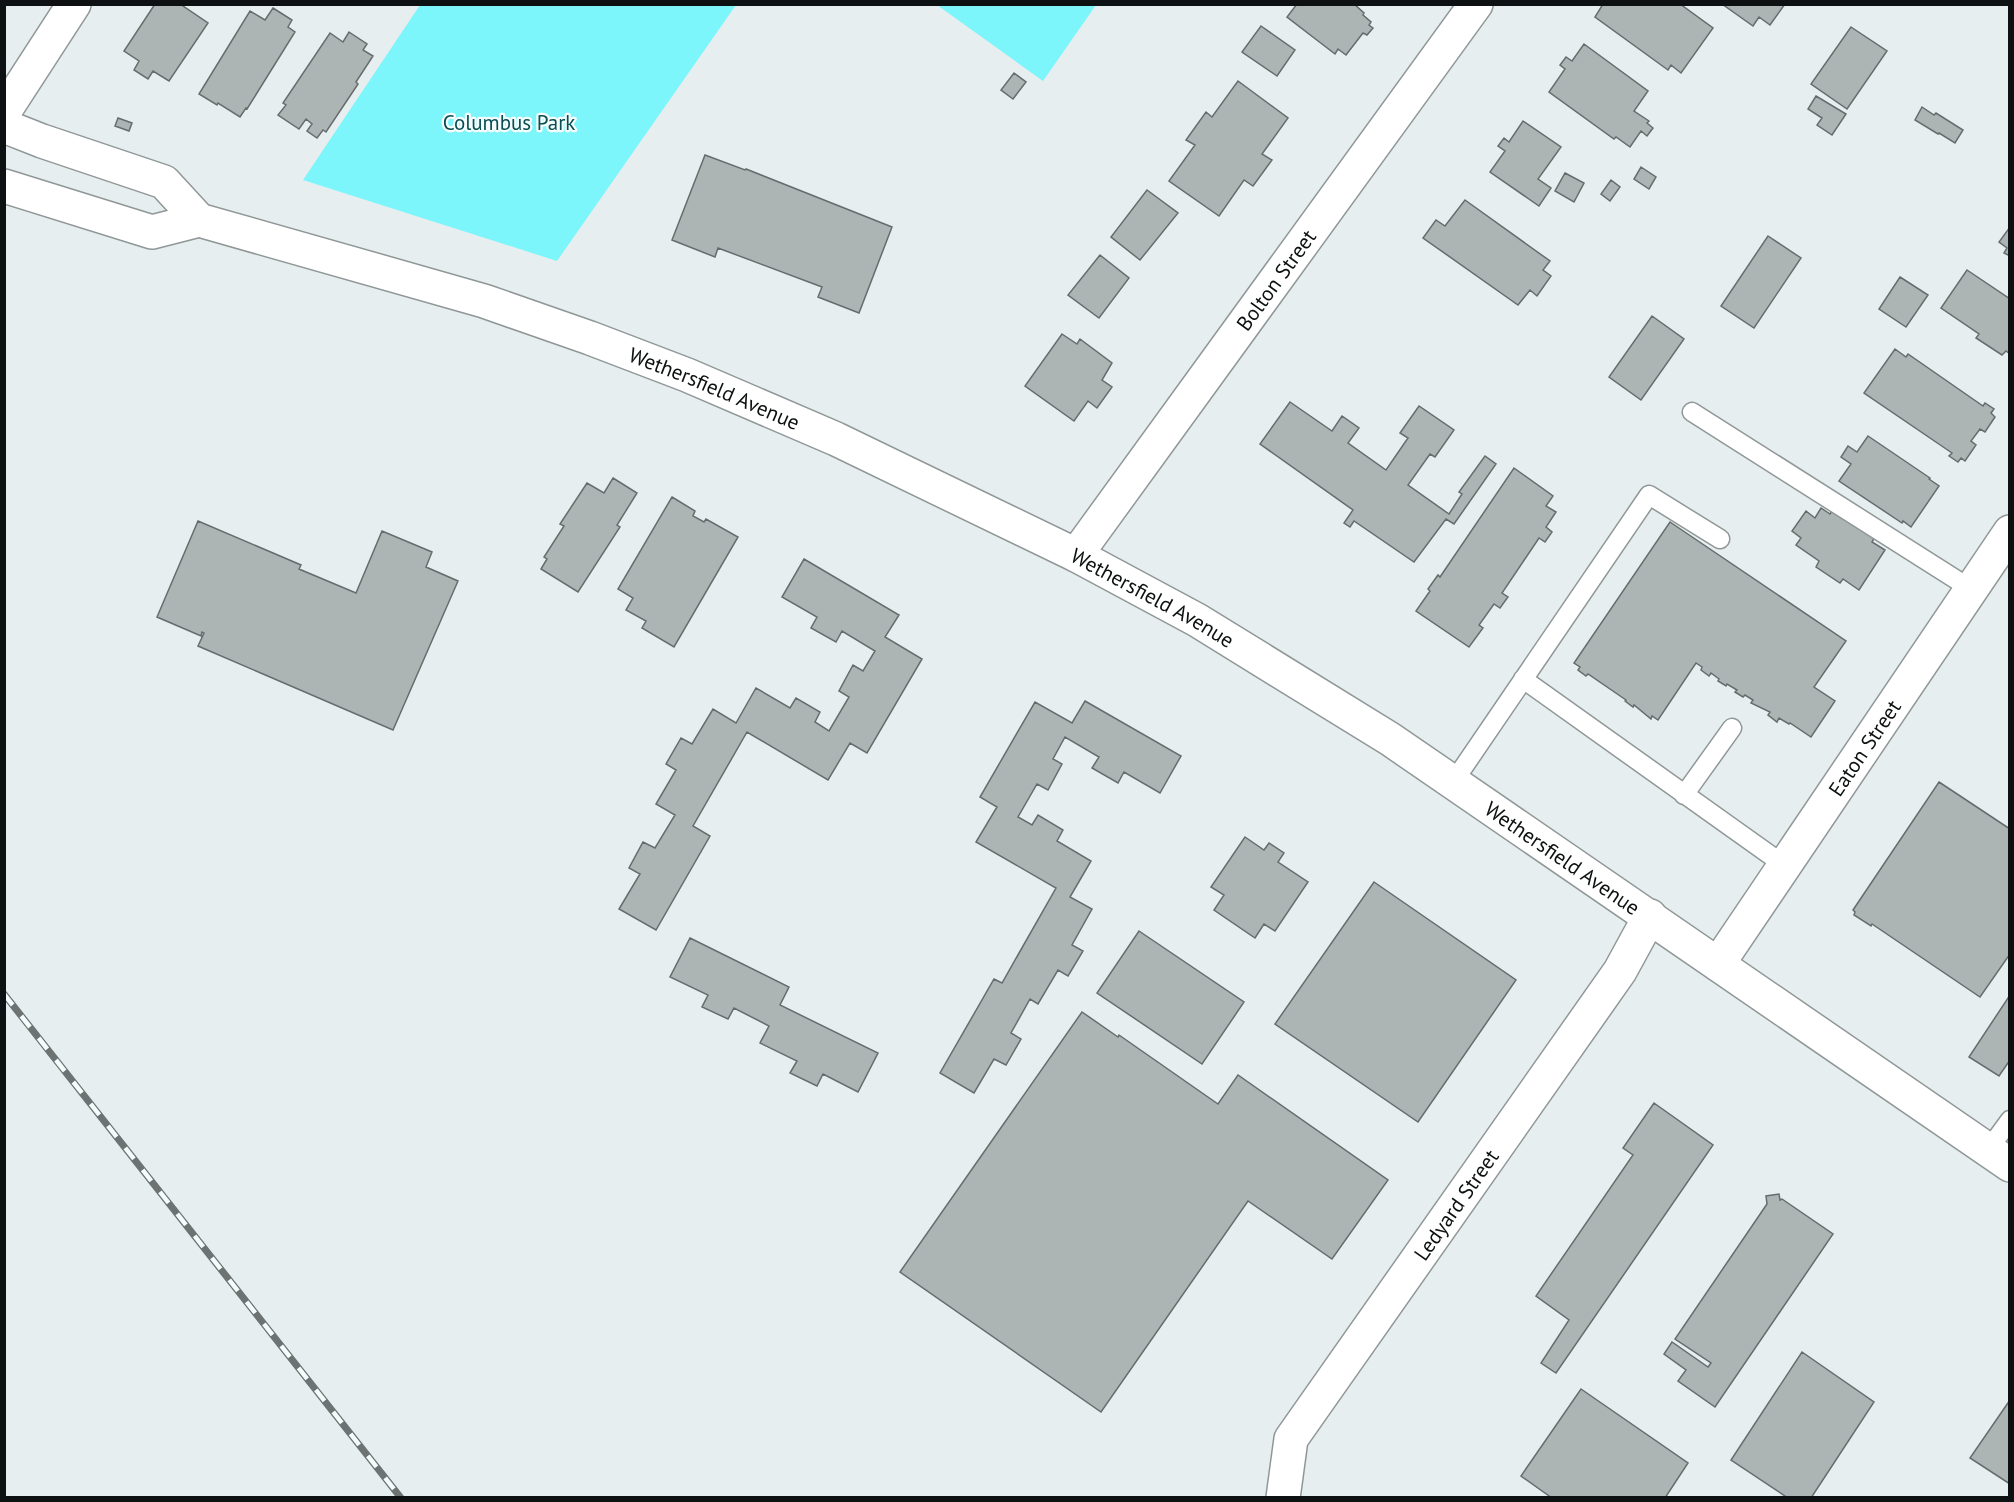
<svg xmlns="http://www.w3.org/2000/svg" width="2014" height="1502" viewBox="0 0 2014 1502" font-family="'PT Sans',sans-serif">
<rect width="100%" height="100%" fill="#e7eeef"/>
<!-- green -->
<path fill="#7cf5fb" d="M 420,5 L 420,4 L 736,5 L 557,261 L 303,180 Z
M 937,5 L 1096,5 L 1043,81 Z"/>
<!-- building -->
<path fill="#adb4b4" stroke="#666c6c" stroke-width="1.5" d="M 155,4 L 180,4 L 208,23 L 169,81 L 153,71 L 148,79 L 134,70 L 139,61 L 124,51 Z
M 1297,4 L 1354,4 L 1364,13 L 1363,15 L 1371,22 L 1369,25 L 1373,28 L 1367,35 L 1363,33 L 1346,55 L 1338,49 L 1335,54 L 1287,17 Z
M 1603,4 L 1680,4 L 1713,28 L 1681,73 L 1671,65 L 1668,70 L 1595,17 Z
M 1722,4 L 1785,4 L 1770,25 L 1759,17 L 1753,26 Z
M 273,8 L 292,20 L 288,27 L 295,32 L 247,109 L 246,108 L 240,117 L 218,103 L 217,105 L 199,94 L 250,11 L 265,20 Z
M 1261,26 L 1295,50 L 1277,76 L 1242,52 Z
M 1851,27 L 1887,51 L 1847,109 L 1811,84 Z
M 349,32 L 367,44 L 363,50 L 373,56 L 356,82 L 358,84 L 326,132 L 323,130 L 317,138 L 307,131 L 312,124 L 306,119 L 299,129 L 278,115 L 286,105 L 283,103 L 330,33 L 343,42 Z
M 1584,44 L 1648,91 L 1634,111 L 1649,121 L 1647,123 L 1653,128 L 1647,136 L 1641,131 L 1630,147 L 1616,137 L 1614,139 L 1549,92 L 1565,69 L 1560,65 L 1566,57 L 1572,61 Z
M 1014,73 L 1026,82 L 1013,99 L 1001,90 Z
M 1238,81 L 1288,118 L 1262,154 L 1272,160 L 1253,186 L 1244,180 L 1219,216 L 1169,181 L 1195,145 L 1186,140 L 1206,112 L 1212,117 Z
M 1816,96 L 1846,114 L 1832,135 L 1817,125 L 1822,118 L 1808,109 Z
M 1922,107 L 1934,115 L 1936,113 L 1963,130 L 1955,143 L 1939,133 L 1938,134 L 1915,120 Z
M 118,118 L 132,123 L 129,131 L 115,126 Z
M 1523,121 L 1561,147 L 1538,179 L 1551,188 L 1539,206 L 1490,172 L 1505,151 L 1498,146 L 1504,138 L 1509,142 Z
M 705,155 L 745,170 L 746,169 L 892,227 L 859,313 L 818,297 L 822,287 L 718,248 L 715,257 L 672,240 Z
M 1641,167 L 1656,177 L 1649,189 L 1634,179 Z
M 1565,173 L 1584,183 L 1574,202 L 1555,191 Z
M 1611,180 L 1620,187 L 1610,201 L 1601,194 Z
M 1147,190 L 1178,213 L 1140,260 L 1111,237 Z
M 1465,200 L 1550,261 L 1543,270 L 1551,276 L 1537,296 L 1530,290 L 1518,305 L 1423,238 L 1436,220 L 1445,226 Z
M 2010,227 L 2010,256 L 2004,253 L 2007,248 L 1999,242 Z
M 1768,236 L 1801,258 L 1754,328 L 1721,306 Z
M 1100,255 L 1129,278 L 1099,318 L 1068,295 Z
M 1967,270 L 2010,299 L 2010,354 L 2006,351 L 2002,355 L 1976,338 L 1979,334 L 1941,308 Z
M 1900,277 L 1928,295 L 1906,327 L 1879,309 Z
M 1652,316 L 1684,339 L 1641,400 L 1609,377 Z
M 1062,334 L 1077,344 L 1080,339 L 1112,363 L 1102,380 L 1112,387 L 1097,408 L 1088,401 L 1074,421 L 1025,386 Z
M 1895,349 L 1906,357 L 1908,354 L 1983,406 L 1985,403 L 1994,409 L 1991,413 L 1995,417 L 1985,432 L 1980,429 L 1971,441 L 1976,445 L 1965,461 L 1961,458 L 1958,462 L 1949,456 L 1952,453 L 1864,393 Z
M 1290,402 L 1332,431 L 1342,416 L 1359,428 L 1348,443 L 1386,470 L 1408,438 L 1400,433 L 1419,406 L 1454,430 L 1435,457 L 1430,454 L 1408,485 L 1449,514 L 1462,494 L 1459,492 L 1485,456 L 1496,464 L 1454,524 L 1446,519 L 1414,562 L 1354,521 L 1350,527 L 1344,523 L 1353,510 L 1260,444 Z
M 1868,436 L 1930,478 L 1929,479 L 1939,486 L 1911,527 L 1903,521 L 1902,523 L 1839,481 L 1851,464 L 1841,457 L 1848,446 L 1857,452 Z
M 1514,468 L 1553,496 L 1546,506 L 1556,512 L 1546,527 L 1552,532 L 1545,542 L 1539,538 L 1502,593 L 1508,597 L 1500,608 L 1494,604 L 1479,625 L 1483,628 L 1469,647 L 1416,611 L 1430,591 L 1428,589 L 1438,575 L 1440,577 Z
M 613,478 L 637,493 L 617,525 L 620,527 L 578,592 L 541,569 L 547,559 L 544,557 L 564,526 L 560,524 L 587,483 L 604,493 Z
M 672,497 L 695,511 L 693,516 L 704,522 L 706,519 L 738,537 L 674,647 L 642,628 L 646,621 L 626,610 L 633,598 L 618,589 Z
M 1821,508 L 1830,514 L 1833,509 L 1875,537 L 1872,542 L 1885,550 L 1859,590 L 1843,579 L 1840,583 L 1816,567 L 1819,561 L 1796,545 L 1801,538 L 1792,531 L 1806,511 L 1815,518 Z
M 198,521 L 301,565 L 299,569 L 356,593 L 382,531 L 432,552 L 426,567 L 458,581 L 393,730 L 198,646 L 204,633 L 202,632 L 201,636 L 157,617 Z
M 1670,522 L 1846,641 L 1814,687 L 1835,701 L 1811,737 L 1790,723 L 1789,724 L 1779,718 L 1777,722 L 1768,715 L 1770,712 L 1751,703 L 1753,700 L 1745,695 L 1743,697 L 1735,692 L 1737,690 L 1727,684 L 1726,686 L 1718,681 L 1719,679 L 1711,673 L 1709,676 L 1701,670 L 1702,667 L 1696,663 L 1658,720 L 1652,716 L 1651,719 L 1634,705 L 1633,707 L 1625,701 L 1626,700 L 1588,674 L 1586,676 L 1578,670 L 1580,667 L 1574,663 Z
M 804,559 L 899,615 L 885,637 L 922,659 L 867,753 L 850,743 L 828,780 L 747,732 L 693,826 L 710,836 L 656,930 L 619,909 L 640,874 L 629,868 L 643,842 L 655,848 L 675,815 L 656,804 L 676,770 L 666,764 L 681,738 L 692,744 L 713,709 L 736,723 L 756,688 L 790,708 L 796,698 L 820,712 L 815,722 L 829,731 L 849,697 L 839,691 L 853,665 L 863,671 L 875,651 L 842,631 L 836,642 L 811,628 L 817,617 L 782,597 Z
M 1085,701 L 1181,756 L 1160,793 L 1124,772 L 1118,783 L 1092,768 L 1099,757 L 1065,737 L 1053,759 L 1062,764 L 1048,790 L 1037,784 L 1018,817 L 1032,825 L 1038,815 L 1063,830 L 1057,841 L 1091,861 L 1070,897 L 1092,909 L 1072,945 L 1083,951 L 1068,976 L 1058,970 L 1038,1004 L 1030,999 L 1011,1033 L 1021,1039 L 1006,1065 L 994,1059 L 974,1093 L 940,1073 L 994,979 L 1002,983 L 1056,888 L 976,842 L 997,807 L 980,797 L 1035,702 L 1072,723 Z
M 1939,782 L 2010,829 L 2010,954 L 1980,997 L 1872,924 L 1871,926 L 1854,915 L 1855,912 L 1853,910 Z
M 1245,837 L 1264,850 L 1269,843 L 1284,853 L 1278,862 L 1308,882 L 1275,931 L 1264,924 L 1255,938 L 1214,910 L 1224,895 L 1211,887 Z
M 1374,882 L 1516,980 L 1418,1122 L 1275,1024 Z
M 1139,931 L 1244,1002 L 1202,1064 L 1097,993 Z
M 690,938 L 789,987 L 780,1005 L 878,1053 L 858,1092 L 823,1074 L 817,1086 L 790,1073 L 797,1061 L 760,1043 L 769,1026 L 734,1008 L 728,1019 L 702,1007 L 708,995 L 670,977 Z
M 2010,995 L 2010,1060 L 1999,1076 L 1969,1057 Z
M 1082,1012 L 1118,1037 L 1119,1035 L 1218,1104 L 1238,1075 L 1388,1180 L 1332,1259 L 1248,1201 L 1101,1412 L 900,1272 Z
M 1654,1103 L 1713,1145 L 1556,1373 L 1541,1363 L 1569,1320 L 1536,1296 L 1633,1155 L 1623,1148 Z
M 1779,1194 L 1780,1200 L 1782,1199 L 1833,1234 L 1715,1407 L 1678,1381 L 1686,1370 L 1664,1354 L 1672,1342 L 1708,1367 L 1711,1363 L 1675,1339 L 1767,1204 L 1766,1196 Z
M 1802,1352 L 1874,1402 L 1811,1498 L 1788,1498 L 1731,1460 Z
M 1581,1389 L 1688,1463 L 1665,1498 L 1552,1498 L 1521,1476 Z
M 2010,1400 L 2010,1484 L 1970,1458 Z"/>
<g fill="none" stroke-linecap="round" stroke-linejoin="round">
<defs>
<path id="lane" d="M 1692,412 L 1971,589
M 1523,679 L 1784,865
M 1454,781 L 1649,495 L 1720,539
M 1684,795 L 1732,728
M 1988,1150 L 2010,1120"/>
<g id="street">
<path d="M 4,112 L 74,4"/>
<path id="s1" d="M 1076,555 L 1476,4"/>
<path id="s2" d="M 1718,964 L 2010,532"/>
<path id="s3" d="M 1283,1498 L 1291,1439 L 1620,971 L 1650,916"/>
</g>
<g id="primary">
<path id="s4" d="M 4,126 L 42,141 L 164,182 L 199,220 L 484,301 L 590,338 L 687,375 L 836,439 L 1076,555 L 1197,620 L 1390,739 L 2010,1165"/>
<path d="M 4,186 L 152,232 L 199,220"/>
</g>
</defs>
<!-- lane casing -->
<use href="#lane" stroke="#909797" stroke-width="21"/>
<!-- street casing -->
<use href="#street" stroke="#909797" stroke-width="36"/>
<!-- primary casing -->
<use href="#primary" stroke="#909797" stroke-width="36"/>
<!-- lane -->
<use href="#lane" stroke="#fff" stroke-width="18"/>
<!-- street -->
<use href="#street" stroke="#fff" stroke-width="33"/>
<!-- primary -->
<use href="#primary" stroke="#fff" stroke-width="33"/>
<defs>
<path id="rail" d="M 4,994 L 401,1498"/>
</defs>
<!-- rail casing -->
<use href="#rail" stroke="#6d7272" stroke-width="7"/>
<!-- rail -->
<use href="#rail" stroke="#f4fcfc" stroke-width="4.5" stroke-dasharray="14" stroke-linecap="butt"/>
</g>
<g text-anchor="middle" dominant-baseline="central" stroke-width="4.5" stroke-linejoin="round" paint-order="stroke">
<!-- park labels -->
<g font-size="21" fill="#094e52" stroke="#f4fcfc">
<text x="509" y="122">Columbus Park</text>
</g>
<!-- street labels -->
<g font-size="21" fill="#0e1111" stroke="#f4fcfc">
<text stroke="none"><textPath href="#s1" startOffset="340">Bolton Street</textPath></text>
<text stroke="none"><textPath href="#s4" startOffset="764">Wethersfield Avenue</textPath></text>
<text stroke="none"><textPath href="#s4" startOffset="1250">Wethersfield Avenue</textPath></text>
<text stroke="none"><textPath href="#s2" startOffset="261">Eaton Street</textPath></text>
<text stroke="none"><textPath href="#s4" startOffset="1736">Wethersfield Avenue</textPath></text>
<text stroke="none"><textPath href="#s3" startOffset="346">Ledyard Street</textPath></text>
</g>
</g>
<!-- border -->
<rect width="2014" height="1502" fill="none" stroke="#0e1111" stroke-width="12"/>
</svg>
